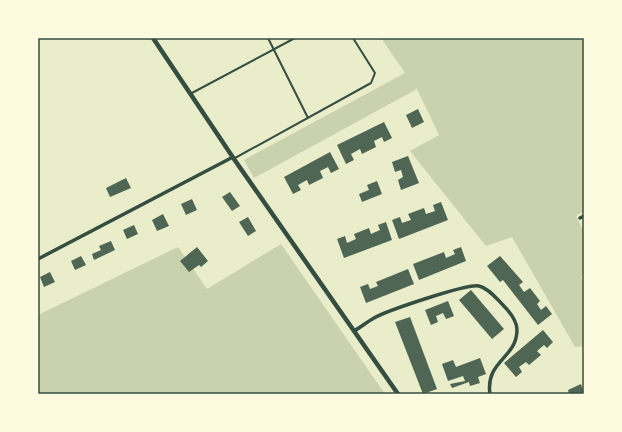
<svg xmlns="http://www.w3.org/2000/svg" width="622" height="432" viewBox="0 0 622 432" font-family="'Sofia Sans Condensed',sans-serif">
<rect width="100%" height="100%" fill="#e9edc9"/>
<!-- green -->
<path fill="#cad2ad" d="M 381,38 L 584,38 L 584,211 L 576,216 L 584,232 L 584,270 L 581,278 L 584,282 L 584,346 L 575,347 L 512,237 L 486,246 L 410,151 L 439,135 L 417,89 L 254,178 L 244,160 L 405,73 Z
M 281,244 L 385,394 L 38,394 L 38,315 L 178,247 L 207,289 Z"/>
<!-- building -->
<path fill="#4f6655" d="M 418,109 L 424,122 L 412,128 L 406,115 Z
M 384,122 L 392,138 L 384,142 L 382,137 L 374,141 L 376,147 L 362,154 L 360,149 L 351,154 L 354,160 L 346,164 L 337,145 Z
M 330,152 L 339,169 L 331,173 L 328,167 L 320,171 L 323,178 L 309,185 L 307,180 L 298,185 L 301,190 L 293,194 L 284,177 Z
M 408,156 L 419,183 L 401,190 L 398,180 L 403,177 L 401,170 L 395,172 L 392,162 Z
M 126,178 L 131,188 L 110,197 L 106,188 Z
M 377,181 L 382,194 L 362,202 L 359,194 L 369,190 L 367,185 Z
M 230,192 L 240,206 L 232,211 L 222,197 Z
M 192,199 L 197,210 L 186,215 L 181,204 Z
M 441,202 L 448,220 L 399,239 L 392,220 L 400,217 L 402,223 L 411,220 L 408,214 L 424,208 L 426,214 L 435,211 L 433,205 Z
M 163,214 L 169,226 L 157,231 L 152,220 Z
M 248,217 L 256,231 L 248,236 L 239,222 Z
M 386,222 L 392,240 L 344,258 L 337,239 L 345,236 L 347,243 L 356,239 L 354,234 L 369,228 L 371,234 L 380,230 L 378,225 Z
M 134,225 L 138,234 L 127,239 L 123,230 Z
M 111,241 L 115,250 L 94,260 L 92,254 L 101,250 L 99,246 Z
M 197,247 L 208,261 L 201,267 L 199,265 L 189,272 L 180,261 Z
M 461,247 L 466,261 L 419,280 L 413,264 L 444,252 L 446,258 L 455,254 L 453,250 Z
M 81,256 L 86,265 L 75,270 L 71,261 Z
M 500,256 L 523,282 L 519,285 L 524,292 L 530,288 L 540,301 L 537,304 L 541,310 L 546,306 L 552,314 L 538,325 L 503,280 L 500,282 L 487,266 Z
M 408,269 L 414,284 L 366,303 L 360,287 L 368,284 L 370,289 L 378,286 L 376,282 Z
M 50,272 L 55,282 L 44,287 L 40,277 Z
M 471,290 L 504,329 L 492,339 L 459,300 Z
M 448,301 L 454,316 L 446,319 L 443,313 L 436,316 L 438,322 L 431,325 L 425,310 Z
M 410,317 L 437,389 L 423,394 L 395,322 Z
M 543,330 L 553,342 L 547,348 L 544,345 L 537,351 L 541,355 L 529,365 L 526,362 L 519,367 L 522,372 L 516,377 L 504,363 Z
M 480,358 L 486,374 L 478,377 L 480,383 L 470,386 L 469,382 L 452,388 L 450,384 L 465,381 L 463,376 L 448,381 L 442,364 L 453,360 L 456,367 Z
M 581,384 L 584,394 L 569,394 L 568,390 Z"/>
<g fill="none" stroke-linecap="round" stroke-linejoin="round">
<!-- service -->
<path stroke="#344e41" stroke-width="2" d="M 268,38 L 308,118
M 190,94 L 295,38
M 235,158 L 371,83 L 375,73 L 353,38"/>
<!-- minor -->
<path stroke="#344e41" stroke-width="3.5" d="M 580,218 L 584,216
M 38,259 L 233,157
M 354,331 C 361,327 367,322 374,318 C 386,311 468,283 479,286 C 488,288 495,297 502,304 C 508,310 517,321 517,330 C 517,358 485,361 490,394"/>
<!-- tertiary -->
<path stroke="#344e41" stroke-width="4.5" d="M 153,38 L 234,159 L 398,394"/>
</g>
<!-- border -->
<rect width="622" height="432" fill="none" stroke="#fefae0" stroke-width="78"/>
<rect x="39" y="39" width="544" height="354" fill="none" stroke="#344e41" stroke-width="1.5"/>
</svg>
